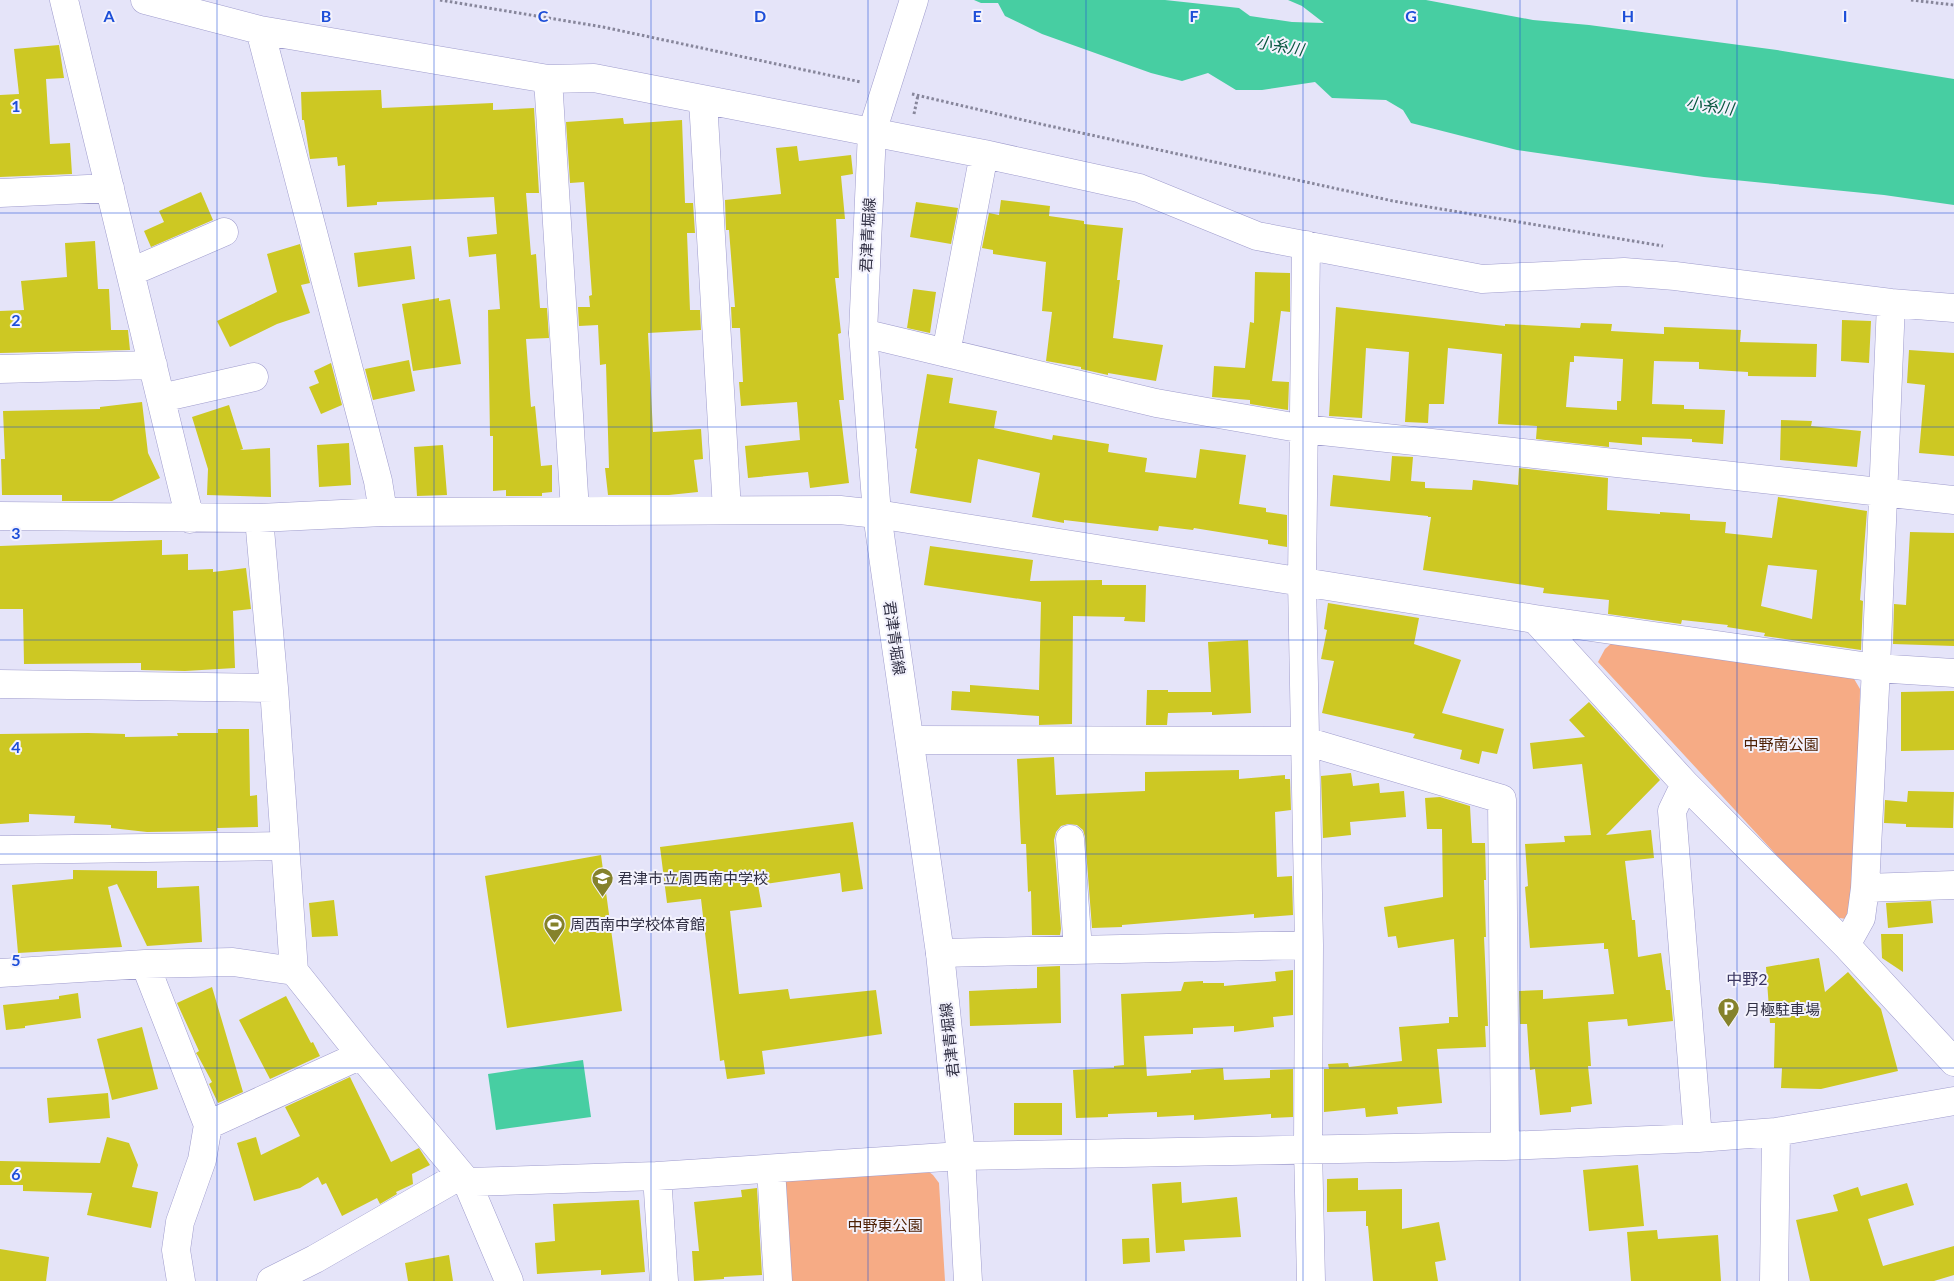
<svg xmlns="http://www.w3.org/2000/svg" width="1954" height="1281" viewBox="0 0 1954 1281" font-family="Lato,'Noto Sans JP',sans-serif">
<rect width="100%" height="100%" fill="#e5e4f9"/>
<!-- green -->
<path fill="#f6ab85" d="M 1614,641 L 1853,677 L 1860,689 L 1856,910 L 1846,919 L 1834,917 L 1598,662 L 1605,649 Z
M 924,1168 L 933,1175 L 939,1183 L 945,1281 L 792,1281 L 785,1178 Z"/>
<!-- water -->
<path fill="#47cea2" d="M 974,0 L 1165,0 L 1239,8 L 1250,16 L 1292,22 L 1324,23 L 1302,6 L 1288,0 L 1426,0 L 1533,20 L 1589,25 L 1777,50 L 1954,79 L 1954,205 L 1884,195 L 1704,177 L 1627,166 L 1517,150 L 1411,123 L 1403,110 L 1386,100 L 1332,98 L 1315,82 L 1262,90 L 1236,90 L 1208,73 L 1182,81 L 1151,73 L 1042,34 L 1005,16 L 998,3 L 981,3 Z
M 583,1060 L 591,1117 L 496,1130 L 488,1074 Z"/>
<!-- building -->
<path fill="#cdc823" fill-rule="evenodd" d="M 59,45 L 64,78 L 46,79 L 50,144 L 70,143 L 72,174 L 0,177 L 0,95 L 19,94 L 14,49 Z
M 381,90 L 382,108 L 493,103 L 493,110 L 534,108 L 539,193 L 526,193 L 531,255 L 536,254 L 540,308 L 547,308 L 549,338 L 526,339 L 531,407 L 535,406 L 541,466 L 552,465 L 552,492 L 542,493 L 542,496 L 506,496 L 506,490 L 493,491 L 493,436 L 490,436 L 488,310 L 500,309 L 496,254 L 469,257 L 467,237 L 497,234 L 494,197 L 377,202 L 377,205 L 347,207 L 345,165 L 338,166 L 337,157 L 310,159 L 304,120 L 302,120 L 301,92 Z
M 623,118 L 624,124 L 682,120 L 685,203 L 693,203 L 695,233 L 687,233 L 690,310 L 700,310 L 701,330 L 648,333 L 653,432 L 701,429 L 703,459 L 694,460 L 698,492 L 669,495 L 608,495 L 605,468 L 609,468 L 606,364 L 600,365 L 598,325 L 579,326 L 578,307 L 590,307 L 589,296 L 592,295 L 584,182 L 570,183 L 566,122 Z
M 797,146 L 799,161 L 851,155 L 853,174 L 841,176 L 845,219 L 836,219 L 839,278 L 835,278 L 841,333 L 838,334 L 844,400 L 839,400 L 849,483 L 810,488 L 808,472 L 748,478 L 745,446 L 800,440 L 797,402 L 741,406 L 739,382 L 743,382 L 740,328 L 732,328 L 731,307 L 735,307 L 729,230 L 726,230 L 725,200 L 781,194 L 776,148 Z
M 201,192 L 213,220 L 151,247 L 144,231 L 164,222 L 159,211 Z
M 1001,200 L 1050,206 L 1049,216 L 1084,221 L 1084,224 L 1123,228 L 1117,280 L 1120,280 L 1113,338 L 1163,345 L 1156,381 L 1108,373 L 1108,375 L 1081,369 L 1081,367 L 1046,361 L 1052,312 L 1042,311 L 1046,262 L 993,254 L 993,250 L 982,248 L 989,213 L 999,215 Z
M 916,202 L 958,208 L 951,244 L 910,237 Z
M 95,241 L 98,289 L 109,289 L 111,330 L 128,330 L 130,350 L 0,353 L 0,311 L 24,310 L 21,281 L 67,277 L 65,243 Z
M 300,244 L 310,283 L 301,285 L 310,313 L 277,324 L 230,347 L 217,321 L 277,292 L 267,254 Z
M 411,246 L 415,279 L 358,287 L 354,253 Z
M 1255,272 L 1290,273 L 1290,312 L 1281,311 L 1272,381 L 1289,382 L 1288,410 L 1250,404 L 1250,400 L 1212,397 L 1214,366 L 1245,368 L 1250,322 L 1254,323 Z
M 913,289 L 936,292 L 930,333 L 907,328 Z
M 439,298 L 439,301 L 450,299 L 461,364 L 413,371 L 402,304 Z
M 1336,307 L 1505,326 L 1505,324 L 1580,328 L 1581,323 L 1612,324 L 1611,331 L 1664,334 L 1664,327 L 1741,330 L 1740,342 L 1817,344 L 1816,377 L 1748,376 L 1748,372 L 1699,369 L 1699,362 L 1654,361 L 1652,404 L 1684,405 L 1684,409 L 1725,410 L 1723,444 L 1692,442 L 1692,439 L 1642,437 L 1642,445 L 1609,442 L 1609,447 L 1536,439 L 1537,426 L 1498,424 L 1502,354 L 1448,348 L 1444,404 L 1429,404 L 1428,423 L 1405,422 L 1409,352 L 1366,348 L 1362,418 L 1329,416 ZM 1574,356 L 1623,359 L 1621,401 L 1617,401 L 1617,410 L 1566,407 L 1570,362 L 1574,362 Z
M 1842,320 L 1871,321 L 1869,363 L 1841,361 Z
M 1909,350 L 1954,353 L 1954,456 L 1919,453 L 1925,385 L 1907,383 Z
M 409,360 L 415,391 L 373,400 L 365,369 Z
M 331,363 L 342,405 L 321,414 L 309,387 L 319,383 L 314,371 Z
M 927,374 L 953,378 L 949,403 L 997,411 L 994,428 L 1052,440 L 1053,435 L 1109,444 L 1108,452 L 1147,458 L 1145,472 L 1196,478 L 1200,449 L 1246,455 L 1239,504 L 1266,508 L 1266,512 L 1287,515 L 1287,547 L 1268,544 L 1268,540 L 1194,528 L 1193,530 L 1159,526 L 1158,531 L 1064,520 L 1064,523 L 1032,517 L 1040,473 L 978,459 L 971,503 L 910,493 L 917,449 L 915,448 Z
M 142,402 L 148,453 L 160,478 L 112,501 L 62,501 L 62,495 L 2,495 L 1,459 L 5,459 L 3,411 L 100,409 L 100,407 Z
M 229,405 L 243,449 L 240,450 L 270,448 L 271,497 L 207,495 L 208,469 L 192,417 Z
M 1781,420 L 1812,421 L 1811,426 L 1861,431 L 1857,467 L 1780,460 Z
M 349,443 L 351,485 L 319,487 L 317,445 Z
M 443,445 L 447,495 L 417,496 L 414,447 Z
M 1392,456 L 1413,457 L 1411,481 L 1425,482 L 1425,488 L 1472,490 L 1473,480 L 1518,485 L 1519,468 L 1608,478 L 1607,510 L 1660,514 L 1660,512 L 1690,514 L 1690,520 L 1726,522 L 1725,533 L 1772,538 L 1778,497 L 1867,511 L 1860,600 L 1863,601 L 1861,650 L 1764,636 L 1765,633 L 1727,627 L 1728,625 L 1682,620 L 1681,624 L 1608,614 L 1609,600 L 1543,593 L 1544,588 L 1423,570 L 1431,517 L 1428,517 L 1428,516 L 1330,506 L 1333,475 L 1390,481 ZM 1768,565 L 1817,570 L 1812,619 L 1761,606 Z
M 1910,532 L 1954,533 L 1954,646 L 1893,644 L 1894,604 L 1906,605 Z
M 162,540 L 162,555 L 188,554 L 188,570 L 213,569 L 213,572 L 246,568 L 251,609 L 233,611 L 235,668 L 185,671 L 141,670 L 141,663 L 24,664 L 23,609 L 0,609 L 0,546 Z
M 930,546 L 1033,560 L 1030,581 L 1102,580 L 1102,585 L 1146,585 L 1145,622 L 1124,621 L 1125,617 L 1073,616 L 1072,724 L 1039,725 L 1039,716 L 951,710 L 952,691 L 970,692 L 970,685 L 1039,690 L 1041,602 L 924,585 Z
M 1328,603 L 1419,618 L 1414,644 L 1461,660 L 1442,713 L 1504,729 L 1497,754 L 1482,751 L 1479,764 L 1460,759 L 1462,750 L 1413,738 L 1415,734 L 1322,713 L 1334,661 L 1321,659 L 1327,630 L 1324,629 Z
M 1248,640 L 1251,713 L 1212,715 L 1212,712 L 1168,713 L 1167,725 L 1146,725 L 1147,690 L 1168,690 L 1168,692 L 1211,692 L 1208,642 Z
M 1954,691 L 1954,750 L 1901,751 L 1901,692 Z
M 1589,702 L 1660,780 L 1606,835 L 1651,830 L 1654,858 L 1625,861 L 1632,920 L 1635,920 L 1638,957 L 1661,953 L 1666,990 L 1670,990 L 1673,1021 L 1628,1026 L 1627,1019 L 1588,1022 L 1591,1066 L 1588,1066 L 1592,1104 L 1571,1107 L 1571,1112 L 1540,1115 L 1535,1069 L 1530,1070 L 1527,1024 L 1520,1024 L 1519,991 L 1543,990 L 1543,999 L 1614,994 L 1608,949 L 1604,949 L 1604,943 L 1530,948 L 1525,887 L 1528,886 L 1525,844 L 1565,842 L 1564,836 L 1591,835 L 1582,764 L 1533,769 L 1530,743 L 1585,737 L 1569,720 Z
M 218,729 L 249,729 L 250,796 L 257,795 L 258,827 L 217,828 L 217,831 L 147,832 L 111,828 L 111,825 L 74,823 L 75,816 L 29,814 L 29,822 L 0,824 L 0,734 L 88,733 L 125,734 L 125,737 L 178,736 L 177,733 L 218,733 Z
M 1054,757 L 1056,795 L 1145,791 L 1145,772 L 1239,770 L 1239,779 L 1285,775 L 1285,779 L 1290,779 L 1291,810 L 1275,812 L 1277,877 L 1292,876 L 1293,915 L 1254,918 L 1254,914 L 1122,925 L 1122,927 L 1092,928 L 1085,837 L 1083,830 L 1077,825 L 1068,824 L 1061,826 L 1056,832 L 1054,840 L 1061,929 L 1060,935 L 1032,935 L 1031,891 L 1028,892 L 1026,844 L 1021,844 L 1017,759 Z
M 1351,773 L 1353,786 L 1379,783 L 1380,793 L 1404,791 L 1406,817 L 1350,822 L 1351,835 L 1323,838 L 1321,776 Z
M 1908,791 L 1954,792 L 1953,828 L 1906,827 L 1906,824 L 1884,823 L 1885,800 L 1907,802 Z
M 1440,797 L 1470,806 L 1472,843 L 1485,843 L 1486,880 L 1484,880 L 1486,937 L 1484,937 L 1488,1026 L 1485,1026 L 1486,1047 L 1437,1049 L 1442,1103 L 1397,1107 L 1398,1114 L 1366,1117 L 1365,1108 L 1324,1112 L 1324,1069 L 1329,1069 L 1328,1064 L 1348,1063 L 1349,1067 L 1402,1061 L 1399,1027 L 1449,1023 L 1449,1017 L 1458,1017 L 1454,939 L 1398,948 L 1396,936 L 1388,937 L 1384,907 L 1443,897 L 1442,829 L 1427,829 L 1425,798 Z
M 853,822 L 863,889 L 842,892 L 840,873 L 758,885 L 762,907 L 730,911 L 739,994 L 788,989 L 790,999 L 876,990 L 882,1034 L 762,1051 L 765,1074 L 727,1079 L 724,1060 L 720,1061 L 701,899 L 667,903 L 660,847 Z
M 601,855 L 622,1011 L 507,1028 L 485,876 Z
M 73,870 L 157,871 L 157,888 L 199,886 L 202,942 L 147,946 L 117,884 L 108,887 L 122,947 L 18,953 L 12,885 L 73,879 Z
M 334,900 L 338,936 L 312,937 L 309,903 Z
M 1931,901 L 1933,923 L 1888,928 L 1886,903 Z
M 1881,934 L 1903,934 L 1903,972 L 1882,958 Z
M 1819,958 L 1825,992 L 1848,972 L 1881,1009 L 1898,1071 L 1821,1089 L 1781,1088 L 1782,1068 L 1774,1068 L 1775,1023 L 1770,1023 L 1766,967 Z
M 1060,966 L 1061,1023 L 970,1026 L 969,991 L 1037,988 L 1037,967 Z
M 1293,970 L 1293,1015 L 1273,1017 L 1274,1027 L 1234,1032 L 1234,1026 L 1193,1028 L 1193,1034 L 1144,1036 L 1147,1076 L 1191,1073 L 1191,1070 L 1223,1068 L 1224,1080 L 1270,1078 L 1270,1070 L 1293,1069 L 1293,1117 L 1271,1118 L 1271,1114 L 1194,1120 L 1194,1115 L 1157,1117 L 1157,1112 L 1108,1114 L 1108,1117 L 1076,1118 L 1073,1070 L 1114,1068 L 1114,1066 L 1124,1065 L 1121,994 L 1181,991 L 1184,982 L 1203,981 L 1203,983 L 1224,983 L 1224,986 L 1276,981 L 1275,972 Z
M 212,987 L 243,1092 L 218,1103 L 209,1084 L 212,1082 L 198,1056 L 196,1053 L 199,1051 L 177,1003 Z
M 78,993 L 81,1018 L 25,1026 L 25,1028 L 6,1030 L 3,1005 L 59,999 L 59,996 Z
M 286,996 L 311,1043 L 313,1042 L 320,1056 L 270,1079 L 239,1020 Z
M 142,1027 L 158,1089 L 112,1100 L 97,1039 Z
M 350,1077 L 391,1162 L 419,1148 L 430,1165 L 412,1174 L 413,1184 L 396,1192 L 397,1194 L 380,1204 L 377,1198 L 342,1216 L 326,1183 L 322,1185 L 318,1177 L 300,1188 L 254,1201 L 237,1143 L 256,1137 L 261,1155 L 300,1136 L 285,1107 Z
M 108,1093 L 110,1118 L 49,1123 L 47,1098 Z
M 1014,1103 L 1062,1103 L 1062,1135 L 1014,1135 Z
M 107,1137 L 129,1143 L 138,1165 L 132,1187 L 158,1192 L 151,1228 L 87,1215 L 92,1193 L 23,1191 L 23,1185 L 0,1185 L 0,1161 L 100,1163 Z
M 1638,1165 L 1644,1226 L 1589,1231 L 1583,1170 Z
M 1358,1178 L 1358,1190 L 1402,1189 L 1402,1229 L 1439,1222 L 1446,1260 L 1435,1262 L 1438,1281 L 1373,1281 L 1368,1226 L 1366,1226 L 1366,1211 L 1327,1212 L 1327,1179 Z
M 1181,1182 L 1182,1203 L 1237,1197 L 1241,1237 L 1184,1240 L 1185,1251 L 1156,1253 L 1152,1184 Z
M 1907,1183 L 1914,1205 L 1868,1219 L 1883,1266 L 1954,1246 L 1954,1275 L 1934,1281 L 1810,1281 L 1796,1220 L 1838,1211 L 1833,1195 L 1858,1187 L 1861,1196 Z
M 757,1188 L 762,1275 L 724,1277 L 724,1279 L 694,1281 L 692,1251 L 699,1251 L 694,1202 L 742,1197 L 741,1190 Z
M 639,1200 L 645,1272 L 601,1275 L 601,1270 L 537,1274 L 535,1243 L 555,1241 L 553,1204 Z
M 1657,1230 L 1658,1239 L 1718,1235 L 1721,1281 L 1631,1281 L 1627,1232 Z
M 1149,1238 L 1150,1262 L 1123,1264 L 1122,1239 Z
M 0,1249 L 49,1257 L 46,1281 L 0,1281 Z
M 449,1255 L 453,1281 L 408,1281 L 405,1263 Z"/>
<g fill="none" stroke-linecap="round" stroke-linejoin="round">
<defs>
<path id="minor" d="M 64,0 L 190,519
M 145,0 L 260,30 L 548,79 L 594,78 L 984,154 L 1139,188 L 1257,236 L 1482,279 L 1624,272 L 1675,276 L 1891,303 L 1954,308
M 260,30 L 378,481 L 383,512
M 548,79 L 575,511
M 703,100 L 727,510
M 0,193 L 110,188
M 1306,245 L 1302,580 L 1309,945 L 1308,1148 L 1311,1281
M 131,272 L 224,232
M 863,333 L 1156,403 L 1304,429 L 1954,500
M 946,353 L 984,154
M 0,369 L 153,365
M 161,398 L 254,377
M 0,516 L 259,518 L 383,512 L 840,510 L 877,514 L 1535,619 L 1876,668 L 1954,673
M 259,518 L 274,688 L 294,971 L 361,1055 L 467,1182 L 509,1281
M 1535,619 L 1685,784 L 1846,945 L 1954,1062
M 0,684 L 274,688
M 910,740 L 1305,741 L 1502,799 L 1505,1146
M 1685,784 L 1672,811 L 1698,1138
M 1070,839 L 1078,950
M 0,850 L 285,846
M 1865,888 L 1954,885
M 1846,945 L 1861,918 L 1865,888 L 1876,668 L 1891,303
M 940,953 L 1309,945
M 145,964 L 208,1125 L 202,1160 L 180,1222 L 176,1250 L 181,1281
M 0,973 L 145,964 L 233,962 L 294,971
M 208,1125 L 361,1055
M 771,1169 L 778,1281
M 657,1176 L 664,1281
M 467,1182 L 657,1176 L 961,1156 L 1505,1146 L 1698,1138 L 1776,1132 L 1954,1101
M 271,1281 L 315,1259 L 461,1175
M 1774,1281 L 1776,1132"/>
<path id="major" d="M 914,0 L 872,132 L 863,333 L 877,514 L 940,953 L 961,1156 L 968,1281"/>
</defs>
<!-- minor casing -->
<use href="#minor" stroke="#9f9ccd" stroke-width="29"/>
<!-- major casing -->
<use href="#major" stroke="#9f9ccd" stroke-width="29"/>
<!-- path -->
<path stroke="#87869b" stroke-width="3" stroke-dasharray="2.5 2.5" stroke-linecap="butt" d="M 440,0 L 603,27 L 861,82
M 1911,0 L 1954,5
M 912,94 L 1036,123 L 1393,201 L 1663,246
M 914,114 L 918,95"/>
<!-- minor -->
<use href="#minor" stroke="#fff" stroke-width="28"/>
<!-- major -->
<use href="#major" stroke="#fff" stroke-width="28"/>
</g>
<!-- grid -->
<path fill="none" stroke="#1d4ed8" stroke-width="1" stroke-opacity="0.55" d="M 217,0 L 217,1281M 434,0 L 434,1281M 651,0 L 651,1281M 868,0 L 868,1281M 1086,0 L 1086,1281M 1303,0 L 1303,1281M 1520,0 L 1520,1281M 1737,0 L 1737,1281M 0,213 L 1954,213M 0,427 L 1954,427M 0,640 L 1954,640M 0,854 L 1954,854M 0,1068 L 1954,1068"/>
<!-- icons -->
<defs>
<symbol id="school-pin" viewBox="-11 -11 22 30"><path d="M0 17L-7.5 6A9.5 9.5 0 1 1 7.5 6Z" fill="#85822b" stroke="#f3f2fd"/><path d="M0-5L7-2L0 1L-7-2ZM-4 1L0 2.5L4 1V4Q0 6-4 4Z" fill="#fff"/></symbol>
<symbol id="stadium-pin" viewBox="-11 -11 22 30"><path d="M0 17L-7.5 6A9.5 9.5 0 1 1 7.5 6Z" fill="#85822b" stroke="#f3f2fd"/><path d="M0-5a6.5 5 0 1 0 0 10a6.5 5 0 1 0 0-10ZM-3.5-1.8h7v3.6h-7Z" fill="#fff"/></symbol>
<symbol id="parking-pin" viewBox="-11 -11 22 30"><path d="M0 17L-7.5 6A9.5 9.5 0 1 1 7.5 6Z" fill="#85822b" stroke="#f3f2fd"/><path d="M-3.5-5.5H1a3.5 3.5 0 0 1 0 7H-1V5.5H-3.5ZM-1-3.4V-.6H.8a1.4 1.4 0 0 0 0-2.8Z" fill="#fff"/></symbol>
</defs>
<g fill-rule="evenodd">
<use href="#school-pin" x="590" y="866" width="25" height="34"/>
<use href="#stadium-pin" x="542" y="912" width="25" height="34"/>
<use href="#parking-pin" x="1716" y="996" width="25" height="34"/>
</g>
<g text-anchor="middle" dominant-baseline="central" stroke-width="4" stroke-linejoin="round" paint-order="stroke">
<!-- street labels -->
<g font-size="15" fill="#313044" stroke="#f3f2fd">
<text transform="translate(867 235) rotate(-87)">君津青堀線</text>
<text transform="translate(895 638) rotate(82)">君津青堀線</text>
<text transform="translate(949 1040) rotate(-96)">君津青堀線</text>
</g>
<!-- park labels -->
<g font-size="15" fill="#4e2004" stroke="#f3f2fd">
<text x="1781" y="744">中野南公園</text>
<text x="885" y="1225">中野東公園</text>
</g>
<!-- poi labels -->
<g font-size="15" fill="#313044" stroke="#f3f2fd" text-anchor="start">
<text x="618" y="878">君津市立周西南中学校</text>
<text x="570" y="924">周西南中学校体育館</text>
<text x="1745" y="1009">月極駐車場</text>
</g>
<!-- water labels -->
<g font-size="16" font-style="italic" fill="#07553f" stroke="#f3f2fd">
<text transform="translate(1280 45) rotate(10)">小糸川</text>
<text transform="translate(1710 105) rotate(8)">小糸川</text>
</g>
<!-- neighbourhood labels -->
<g font-size="16" fill="#3b3660" stroke="#f3f2fd">
<text x="1747" y="978">中野2</text>
</g>
</g>
<g font-size="16" text-anchor="middle" font-weight="bold" fill="#1d4ed8" stroke="#f3f2fd" stroke-width="4" stroke-linejoin="round" paint-order="stroke">
<text x="109" y="22">A</text>
<text x="326" y="22">B</text>
<text x="543" y="22">C</text>
<text x="760" y="22">D</text>
<text x="977" y="22">E</text>
<text x="1194" y="22">F</text>
<text x="1411" y="22">G</text>
<text x="1628" y="22">H</text>
<text x="1845" y="22">I</text>
<text x="16" y="112">1</text>
<text x="16" y="326">2</text>
<text x="16" y="539">3</text>
<text x="16" y="753">4</text>
<text x="16" y="966">5</text>
<text x="16" y="1180">6</text>
</g>
</svg>
